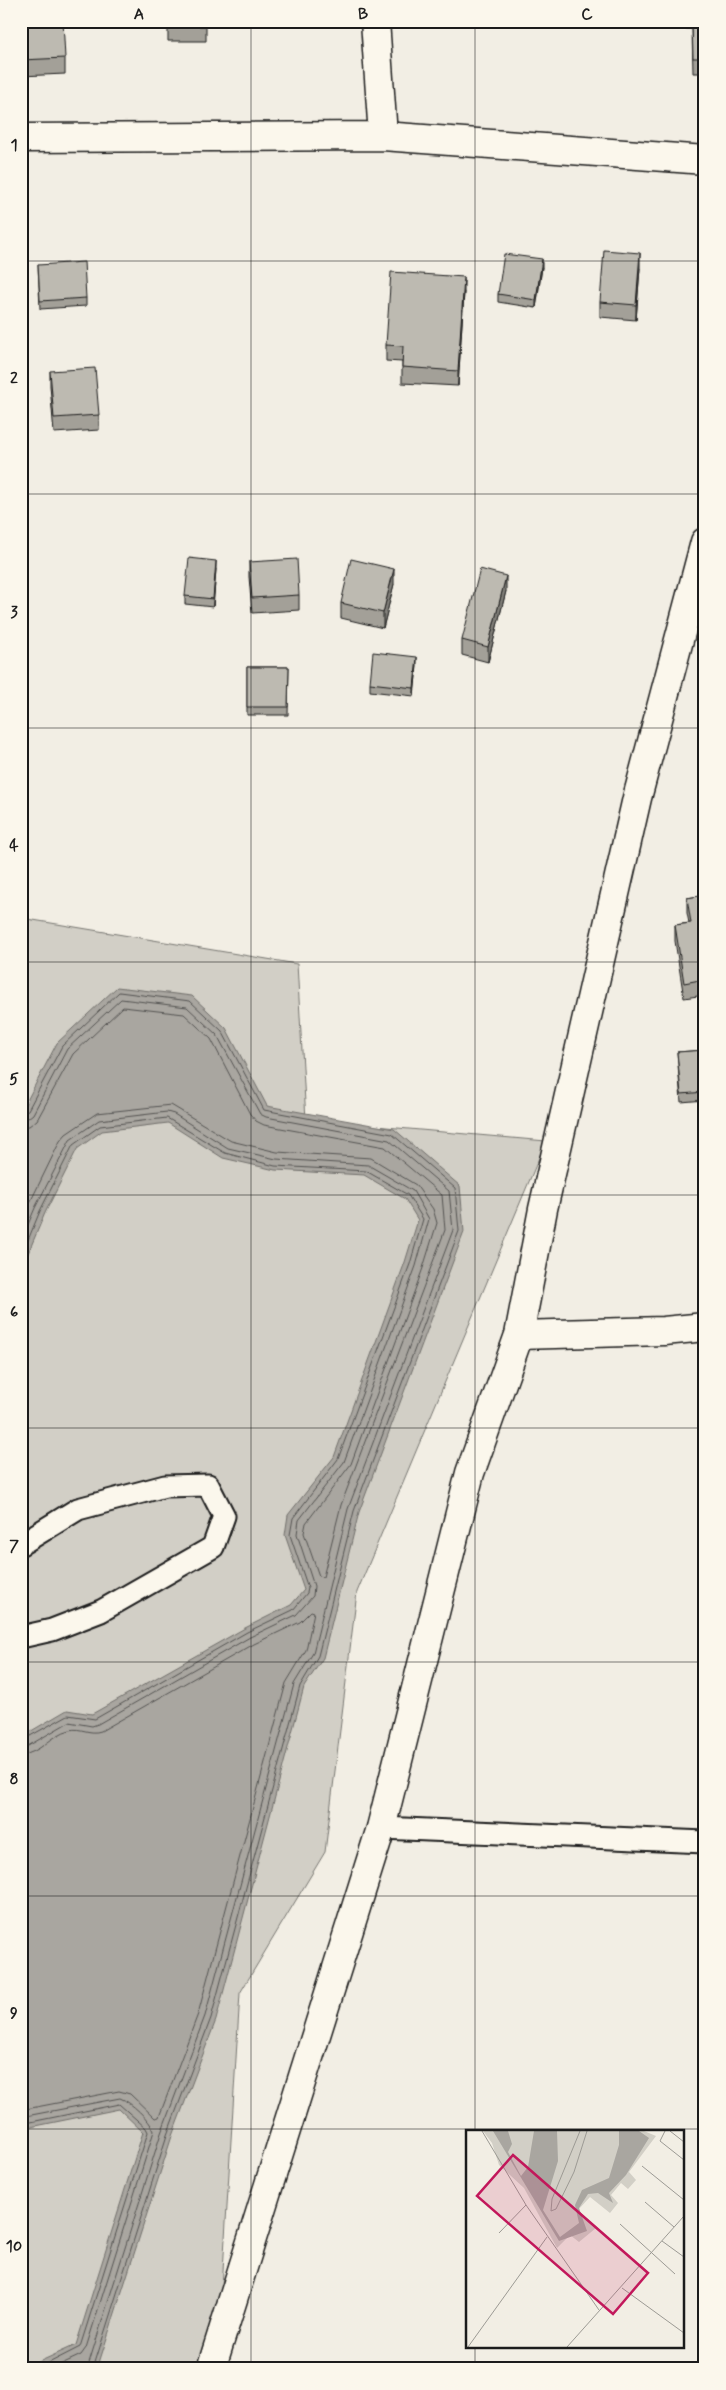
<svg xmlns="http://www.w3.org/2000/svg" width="726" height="2390" viewBox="0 0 726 2390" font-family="Mynerve,sans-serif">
<rect width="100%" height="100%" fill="#f2eee4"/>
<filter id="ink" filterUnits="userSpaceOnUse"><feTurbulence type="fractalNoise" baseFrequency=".02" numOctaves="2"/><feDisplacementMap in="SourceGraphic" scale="10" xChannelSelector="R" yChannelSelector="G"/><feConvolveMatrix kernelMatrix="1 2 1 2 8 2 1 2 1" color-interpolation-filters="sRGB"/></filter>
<g filter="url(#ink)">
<!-- green -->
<path fill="#d2cfc6" stroke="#777671" d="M 21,918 L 297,964 L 306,1120 L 546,1141 L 357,1592 L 325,1852 L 240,1993 L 217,2369 L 21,2369 Z"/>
<!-- water -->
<path fill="#a9a6a0" stroke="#716f6b" d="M 117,987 L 192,996 L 226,1028 L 267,1106 L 394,1129 L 460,1186 L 464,1232 L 359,1512 L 323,1658 L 304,1687 L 216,2020 L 172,2136 L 97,2369 L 31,2369 L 32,2365 L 76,2345 L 143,2132 L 119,2109 L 21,2129 L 21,1737 L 67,1710 L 92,1714 L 245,1628 L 291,1605 L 304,1590 L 285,1535 L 288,1515 L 334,1457 L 405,1262 L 418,1220 L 405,1199 L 364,1175 L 275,1170 L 223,1158 L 168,1123 L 102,1131 L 77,1149 L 45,1213 L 21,1270 L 21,1112 L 57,1043 Z"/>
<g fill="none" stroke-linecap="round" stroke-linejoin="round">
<!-- shore -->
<path stroke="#545351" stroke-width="1" d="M 21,1113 L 28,1110 L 62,1046 L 119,992 L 190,1001 L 222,1031 L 264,1110 L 392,1134 L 455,1188 L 459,1231 L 354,1511 L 318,1656 L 300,1686 L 211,2018 L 167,2135 L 93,2369
M 21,1120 L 28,1118 L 33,1114 L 67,1049 L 121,999 L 187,1007 L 217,1035 L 260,1114 L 266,1117 L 389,1140 L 449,1191 L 453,1230 L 348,1509 L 313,1653 L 294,1684 L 205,2016 L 161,2133 L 87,2369
M 21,1127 L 29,1126 L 37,1120 L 73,1054 L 123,1007 L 184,1014 L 211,1039 L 250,1114 L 256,1121 L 264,1125 L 385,1147 L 442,1195 L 445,1230 L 341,1505 L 323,1577 L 319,1576 L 304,1533 L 306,1523 L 351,1464 L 423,1268 L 437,1223 L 433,1209 L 416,1185 L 371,1158 L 277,1152 L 231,1141 L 171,1105 L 97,1113 L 66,1134 L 60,1141 L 21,1221
M 21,1241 L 35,1208 L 70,1140 L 99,1120 L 167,1112 L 174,1114 L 228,1148 L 276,1159 L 368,1165 L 413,1191 L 429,1219 L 416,1266 L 344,1462 L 299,1520 L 297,1534 L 314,1586 L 313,1596 L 296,1615 L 250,1637 L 98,1724 L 92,1726 L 69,1722 L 28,1746 L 21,1748
M 21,1257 L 40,1211 L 73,1145 L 100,1126 L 167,1118 L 225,1153 L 275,1166 L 366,1171 L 408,1195 L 423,1219 L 410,1264 L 338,1459 L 293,1518 L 290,1535 L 308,1588 L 307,1593 L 293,1610 L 247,1632 L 95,1719 L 68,1715 L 21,1741
M 21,1755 C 40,1754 52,1734 70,1730 C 80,1727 90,1735 101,1731 L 254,1644 L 300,1622 L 311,1611 L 314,1612 L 306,1650 L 286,1683 L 198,2014 L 159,2117 L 155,2118 L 130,2094 L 119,2091 L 21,2110
M 21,2117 L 120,2098 C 131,2102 150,2120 154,2131 L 86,2348 L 81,2355 L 51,2369
M 21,2124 L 119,2104 L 146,2128 L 148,2132 L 80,2347 L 37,2369"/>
<defs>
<path id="service" d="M 21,1544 L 78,1509 L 165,1486 L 208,1485 L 224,1516 L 213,1547 L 101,1611 L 52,1630 L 21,1637
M 381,1828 L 705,1842"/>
<path id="minor" d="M 375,21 L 383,136
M 21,138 L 383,136 L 705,160
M 519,1335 L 664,1331 L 705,1327
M 211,2369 L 381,1828 L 470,1473 L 519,1335 L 543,1209 L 637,798 L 705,542"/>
</defs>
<!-- service casing -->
<use href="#service" stroke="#1c1c1c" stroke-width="25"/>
<!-- minor casing -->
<use href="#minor" stroke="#1c1c1c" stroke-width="31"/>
<!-- service -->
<use href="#service" stroke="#fbf7ec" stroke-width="21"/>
<!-- minor -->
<use href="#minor" stroke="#fbf7ec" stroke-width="28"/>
</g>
<!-- wall -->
<path fill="#a3a098" stroke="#1c1c1c" d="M 21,21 L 65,58 L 65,74 L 21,76 Z
M 168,21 L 206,26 L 206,41 L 168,41 Z
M 673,21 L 705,21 L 705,73 L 693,73 L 692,29 L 673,28 Z
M 38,265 L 86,298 L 86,306 L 40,309 Z
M 542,267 L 536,308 L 498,302 L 498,294 Z
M 640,268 L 636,320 L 600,317 L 600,302 Z
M 464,292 L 458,386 L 402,383 L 402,362 L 386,361 L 386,345 Z
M 50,371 L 99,415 L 99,430 L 54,433 L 50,386 Z
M 249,562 L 299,595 L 299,610 L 252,613 L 249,577 Z
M 216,569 L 213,607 L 185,604 L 185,596 Z
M 394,584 L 383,628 L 341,618 L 341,603 Z
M 506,591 L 488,662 L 462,655 L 462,640 Z
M 417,665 L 414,696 L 370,691 L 370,683 Z
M 247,667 L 289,667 L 288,715 L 247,715 Z
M 705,895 L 705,995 L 684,998 L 675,941 L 675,925 L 689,923 L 687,913 L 687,898 Z
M 705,1050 L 705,1100 L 681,1102 L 677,1052 Z"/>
<!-- shaded-wall -->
<path fill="#84827c" stroke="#1c1c1c" d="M 640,253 L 640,268 L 636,320 L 636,305 Z
M 542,259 L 542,267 L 536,308 L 536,300 Z
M 464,277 L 464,292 L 458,386 L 458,371 Z
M 216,561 L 216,569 L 213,607 L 213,599 Z
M 394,569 L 394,584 L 383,628 L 383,613 Z
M 506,576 L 506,591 L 488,662 L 488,647 Z
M 417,657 L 417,665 L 414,696 L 414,688 Z"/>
<!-- building -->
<path fill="#bdbab1" stroke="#1c1c1c" d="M 21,21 L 63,21 L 65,58 L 21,60 Z
M 168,21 L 206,21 L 206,26 L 168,26 Z
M 692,21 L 705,21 L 705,58 L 693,58 Z
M 604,250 L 640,253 L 636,305 L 600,302 Z
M 504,254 L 542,259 L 536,300 L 498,294 Z
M 84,262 L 86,298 L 40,301 L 38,265 Z
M 391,272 L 464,277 L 458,371 L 402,367 L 403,346 L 386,345 Z
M 95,368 L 99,415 L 54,418 L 50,371 Z
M 189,558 L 216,561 L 213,599 L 185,596 Z
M 297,559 L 299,595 L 252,598 L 249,562 Z
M 351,559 L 394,569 L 383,613 L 341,603 Z
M 480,569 L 506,576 L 488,647 L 462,640 Z
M 373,652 L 417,657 L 414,688 L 370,683 Z
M 247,667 L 289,667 L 288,707 L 247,707 Z
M 705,895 L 705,979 L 684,983 L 675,925 L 691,923 L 687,898 Z
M 705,1050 L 705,1092 L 681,1094 L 677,1052 Z"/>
</g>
<!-- grid -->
<path fill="none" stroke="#1c1c1c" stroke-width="1" stroke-opacity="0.55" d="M 251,21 L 251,2369M 475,21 L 475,2131M 21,261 L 705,261M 21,494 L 705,494M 21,728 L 705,728M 21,962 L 705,962M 21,1195 L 705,1195M 21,1428 L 705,1428M 21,1662 L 705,1662M 21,1896 L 705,1896M 21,2129 L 705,2129M 475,2346 L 475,2369"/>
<!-- overview -->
<g transform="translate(466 2130)">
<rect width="218" height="218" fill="#f2eee4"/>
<path d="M 17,1 L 178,1 L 190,6 L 163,42 L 170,50 L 162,59 L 155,53 L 145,65 L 152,73 L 144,83 L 124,67 L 112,80 L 130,98 L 113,112 L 104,105 L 91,118 L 58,58 L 33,35 L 26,13 Z" fill="#d2cfc6"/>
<path d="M 27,1 L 42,1 L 46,14 L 42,22 L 55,46 L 62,37 L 68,1 L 91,1 L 92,31 L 77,80 L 94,107 L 113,93 L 109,75 L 116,60 L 143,48 L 153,15 L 153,1 L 173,1 L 183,8 L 160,45 L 143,63 L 147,73 L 132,63 L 122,64 L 113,78 L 121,101 L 93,111 Z" fill="#a9a6a0"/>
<path fill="none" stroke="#9c9a94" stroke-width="1" d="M 16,1 L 60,75 L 133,180M 114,1 L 86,69 L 85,81 L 90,79 L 108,42 L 121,1M 199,1 L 194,11 L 218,30M 204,1 L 218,12M 176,36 L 218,70M 179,72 L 208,97M 154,94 L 209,144M 33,103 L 60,75M 196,111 L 218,127M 156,158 L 218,203M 2,217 L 81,107M 101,217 L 218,86"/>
<path fill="#c2185b" fill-opacity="0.15" stroke="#c2185b" stroke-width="2.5" d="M 47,25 L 182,143 L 147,184 L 11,66 Z"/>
<rect width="218" height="218" fill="none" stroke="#1c1c1c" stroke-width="2.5"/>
</g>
<!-- margin -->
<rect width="726" height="2390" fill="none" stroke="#fbf7ec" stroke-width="55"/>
<rect x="28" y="28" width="670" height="2334" fill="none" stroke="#1c1c1c" stroke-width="2"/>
<g font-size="16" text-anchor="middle" font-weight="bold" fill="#1c1c1c">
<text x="139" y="19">A</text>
<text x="363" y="19">B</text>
<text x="587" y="19">C</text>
<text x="14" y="150">1</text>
<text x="14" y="383">2</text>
<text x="14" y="617">3</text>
<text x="14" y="850">4</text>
<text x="14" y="1084">5</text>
<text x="14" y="1317">6</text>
<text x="14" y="1551">7</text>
<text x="14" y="1784">8</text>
<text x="14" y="2018">9</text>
<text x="14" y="2251">10</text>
</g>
</svg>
